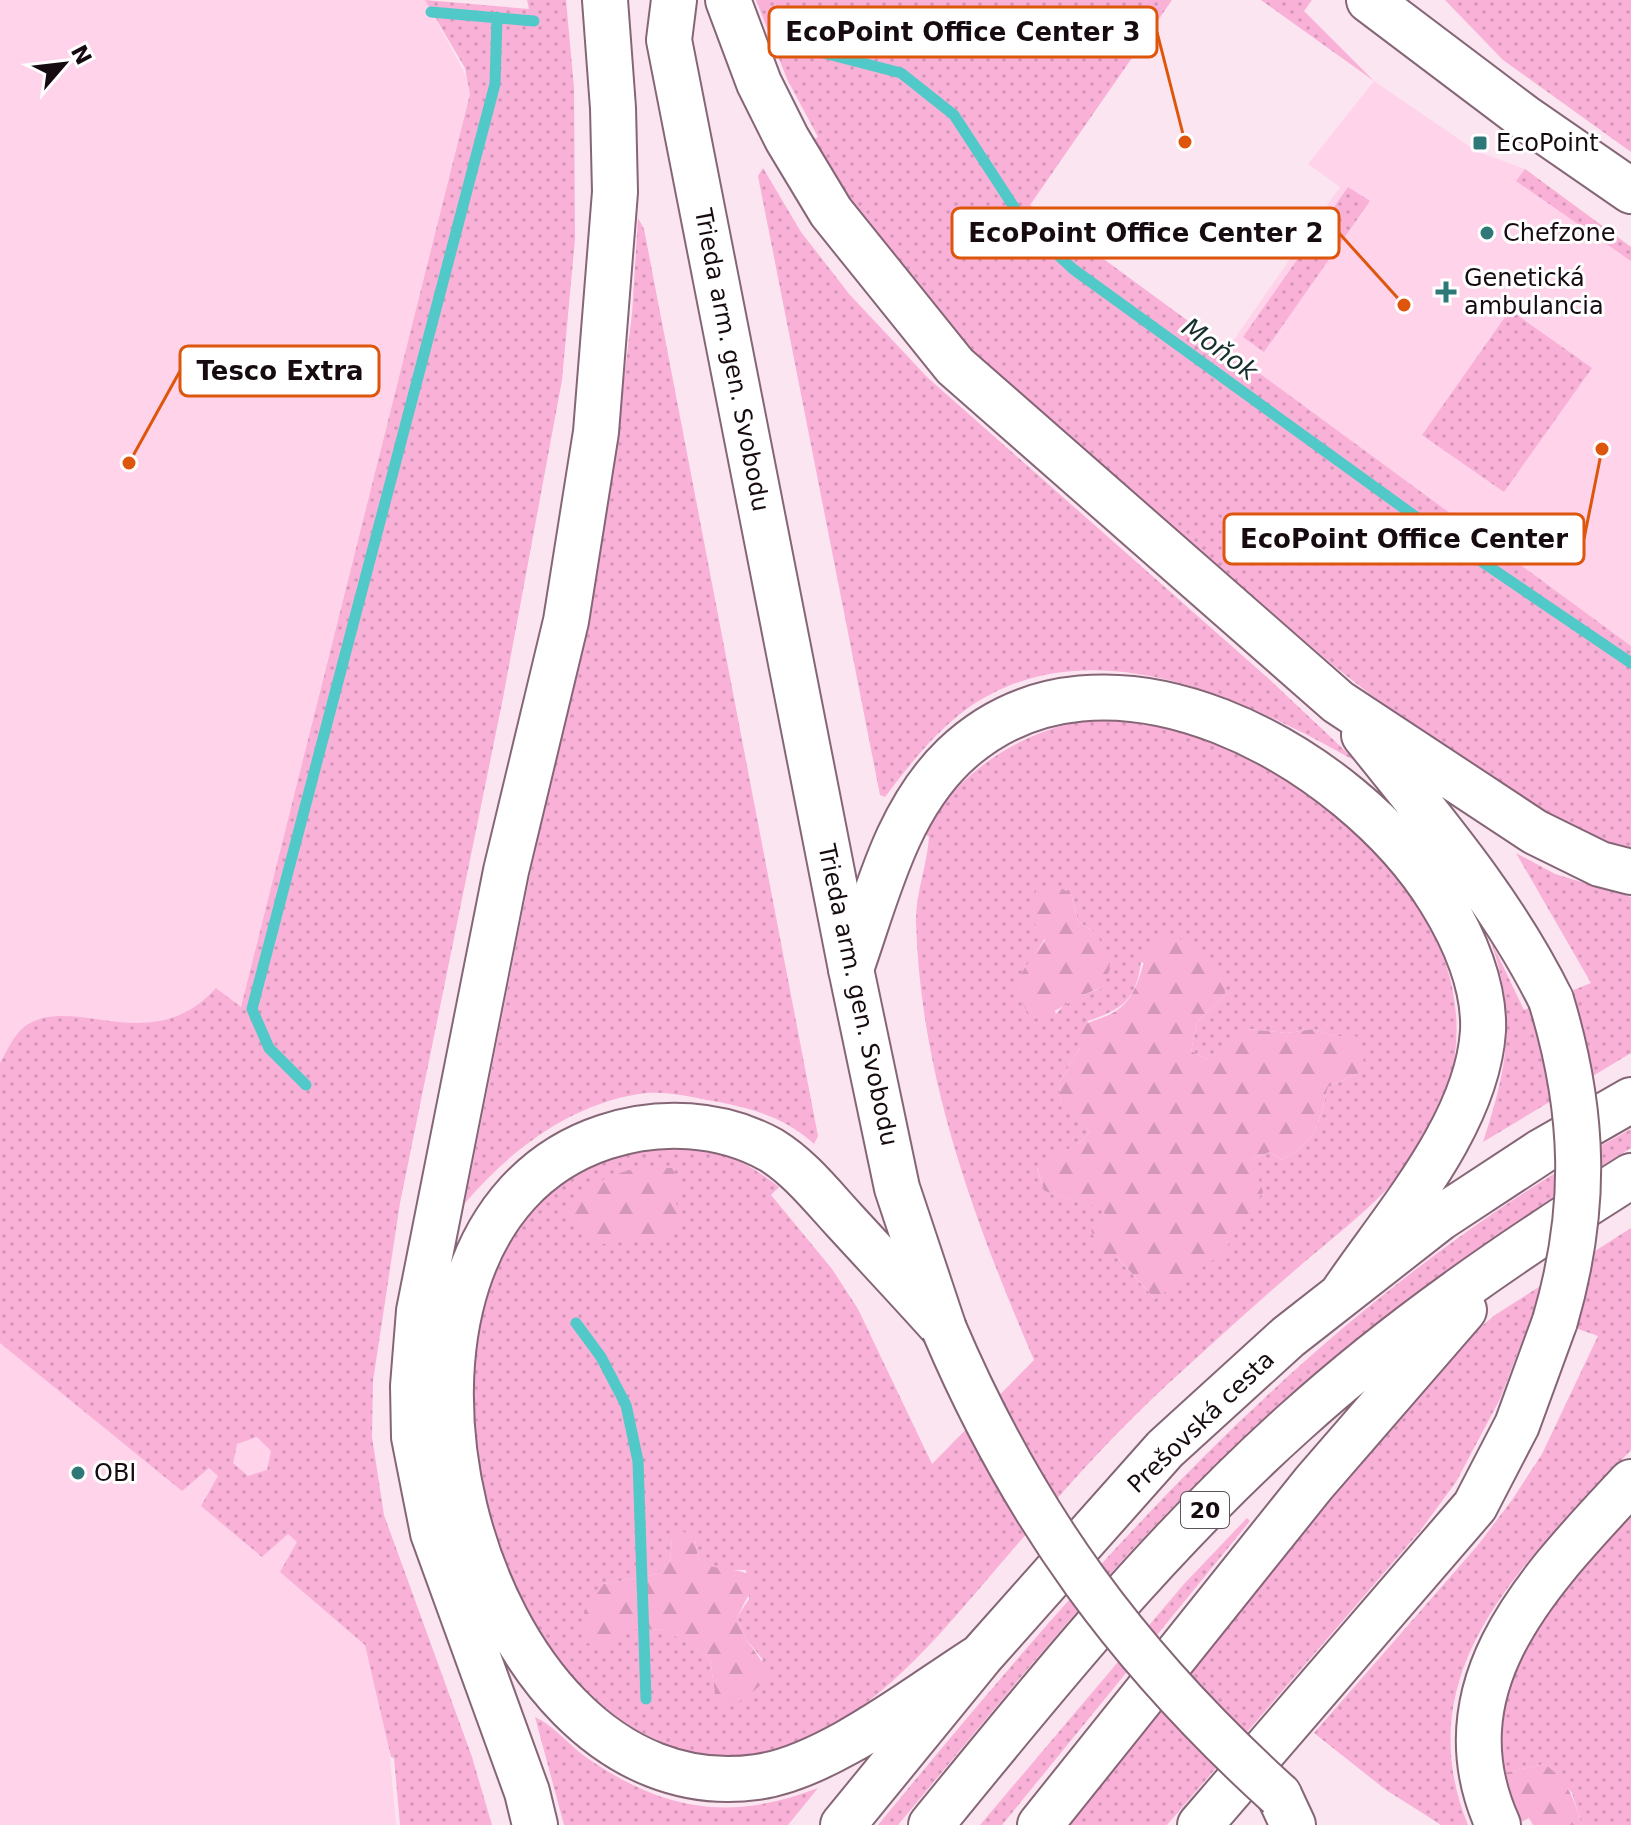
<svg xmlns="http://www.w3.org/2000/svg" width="1631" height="1825" viewBox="0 0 1631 1825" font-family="'DejaVu Sans',sans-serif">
<defs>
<pattern id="grass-dots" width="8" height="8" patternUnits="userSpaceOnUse" patternTransform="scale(2)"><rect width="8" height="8" fill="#f9b1d8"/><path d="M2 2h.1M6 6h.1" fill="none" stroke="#d597b8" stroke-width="1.8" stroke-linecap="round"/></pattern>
<pattern id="forest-firs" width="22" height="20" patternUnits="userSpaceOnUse" patternTransform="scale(2)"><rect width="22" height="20" fill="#f9b1d8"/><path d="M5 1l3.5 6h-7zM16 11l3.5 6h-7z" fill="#d597b8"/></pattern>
</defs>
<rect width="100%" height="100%" fill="#fbe5f0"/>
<!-- built -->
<path fill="#ffd3ea" d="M 0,0 L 425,0 L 469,81 L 470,93 L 241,1008 L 269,1402 L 365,1645 L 388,1737 L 396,1825 L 0,1825 Z
M 1374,81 L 1476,151 L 1525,169 L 1631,247 L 1631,646 L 1226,351 L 1340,187 L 1308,164 Z"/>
<!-- grass -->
<path fill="url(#grass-dots)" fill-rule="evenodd" d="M 425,0 L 529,9 L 527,0 L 566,0 L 574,88 L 575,239 L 562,380 L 503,698 L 400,1203 L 373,1381 L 372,1437 L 384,1515 L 472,1757 L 492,1825 L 400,1825 L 394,1758 L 391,1757 L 365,1645 L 280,1572 L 297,1542 L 288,1534 L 262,1557 L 201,1506 L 218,1476 L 209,1468 L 182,1491 L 0,1343 L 0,1063 C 7,1051 13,1036 24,1027 C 73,991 150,1061 216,988 L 241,1007 L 470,94 L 465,68 ZM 257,1437 L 271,1451 L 267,1470 L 248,1476 L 233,1463 L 237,1444 Z
M 756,0 L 1172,0 L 1030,205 L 1631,646 L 1631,852 L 1556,824 L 1430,741 L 1334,666 L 1035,412 L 947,325 L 804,145 L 818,137 L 787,79 Z
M 1261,0 L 1312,0 L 1304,11 L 1374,81 Z
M 1445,0 L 1631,0 L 1631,152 L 1503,60 Z
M 763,168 L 801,232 L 850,295 L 928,378 L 1269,679 L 1357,762 C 1245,699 1090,623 968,708 C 935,732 909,765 885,797 L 880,795 L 758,176 Z
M 1525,169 L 1631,247 L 1631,261 L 1516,181 Z
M 1348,187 L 1370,201 L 1264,352 L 1243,337 Z
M 638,218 L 644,229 L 818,1136 L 814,1144 C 787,1119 755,1109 719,1102 C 695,1098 670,1091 646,1093 C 573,1102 511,1149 465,1203 L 617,435 L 632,314 Z
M 1510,310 L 1592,368 L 1504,492 L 1422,435 Z
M 1100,717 C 1211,726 1316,779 1388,864 C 1456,946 1481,1037 1428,1135 C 1398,1190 1340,1231 1294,1271 C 1252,1307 1211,1345 1170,1382 C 1101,1445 1040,1518 979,1589 C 925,1652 865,1721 783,1748 C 691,1778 606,1724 552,1652 C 543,1639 530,1625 522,1611 C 492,1555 467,1466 466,1402 C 466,1378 476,1351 480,1327 C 488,1285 498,1244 527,1210 C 536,1198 555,1190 568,1181 C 583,1172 597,1162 613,1157 C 678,1136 726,1145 779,1187 L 771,1195 L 832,1269 L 858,1309 L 932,1464 L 1034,1360 C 974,1220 920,1075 916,921 C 916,891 927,866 929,837 L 922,831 C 965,766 1024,729 1100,717 ZM 1071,894 L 1078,921 L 1095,933 L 1102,988 L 1067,1001 L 1056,1014 L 1035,955 ZM 1141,962 L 1225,995 L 1197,1022 L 1191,1051 L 1207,1059 L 1249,1029 L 1287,1033 L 1313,1029 L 1334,1036 L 1355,1036 L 1359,1073 L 1328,1087 C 1318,1125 1317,1141 1281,1160 L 1270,1152 L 1252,1159 L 1155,1299 L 1092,1230 L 1107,1216 L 1099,1207 L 1044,1191 L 1037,1168 L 1082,1141 L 1090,1132 L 1061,1104 L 1059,1083 L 1081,1046 L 1088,1021 C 1123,1009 1136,1000 1141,962 ZM 607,1177 L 681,1186 L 663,1238 L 633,1239 L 584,1197 ZM 672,1539 L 695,1540 L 699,1562 L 714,1570 L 746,1570 L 749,1599 L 737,1617 L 746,1639 L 763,1660 L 715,1694 L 710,1658 L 666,1630 L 634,1629 L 604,1584 L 657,1574 L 670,1560 Z
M 1516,853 L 1555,874 L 1631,897 L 1631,1053 L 1483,1142 C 1508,1067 1517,1015 1490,939 L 1524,1010 L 1591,983 Z
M 1631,1129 L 1631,1148 C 1478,1243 1343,1341 1214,1466 C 1099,1577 1000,1703 898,1825 L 878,1825 C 1100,1556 1319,1299 1631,1129 Z
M 1631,1228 L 1631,1450 C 1533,1555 1403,1665 1468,1825 L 1441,1825 L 1435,1821 L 1386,1790 L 1314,1733 L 1478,1545 L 1512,1500 L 1542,1454 L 1598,1336 L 1533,1313 L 1500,1399 L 1456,1482 L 1420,1531 L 1167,1825 L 1065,1825 L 1336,1481 L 1463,1342 L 1495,1315 Z
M 1631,1511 L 1631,1825 L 1582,1825 L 1572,1793 L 1544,1764 L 1503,1773 C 1490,1657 1560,1590 1631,1511 Z
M 1247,1518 L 1250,1521 L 1002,1825 L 980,1825 L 1184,1584 Z
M 535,1717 C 553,1725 570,1746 587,1758 C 664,1811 730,1822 818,1788 L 788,1825 L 564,1825 Z"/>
<!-- forest -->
<path fill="url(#forest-firs)" d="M 1051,882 L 1071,894 L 1078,921 L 1095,933 L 1107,951 L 1110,969 L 1102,988 C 1075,995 1059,1013 1033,1019 C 1003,981 1023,974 1045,940 L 1030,916 L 1036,891 Z
M 1174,936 C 1202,949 1225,960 1225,995 L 1197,1022 L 1191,1051 L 1207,1059 L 1248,1029 L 1287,1033 L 1313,1029 L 1334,1036 L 1356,1036 L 1364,1058 L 1359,1073 L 1328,1087 C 1318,1125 1317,1141 1281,1160 L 1270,1152 L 1252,1159 L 1263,1192 L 1222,1254 L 1155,1299 L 1117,1257 L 1101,1253 L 1091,1230 L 1107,1216 L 1098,1207 L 1044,1191 L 1037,1167 L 1082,1141 L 1090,1132 L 1061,1105 L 1059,1083 L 1081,1046 L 1076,1030 C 1089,1020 1104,1019 1116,1011 C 1141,994 1140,965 1152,940 Z
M 672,1168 L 681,1187 L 676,1203 L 683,1222 L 663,1238 L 602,1244 L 577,1232 L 565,1208 L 607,1177 L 633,1169 Z
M 683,1531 L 695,1540 L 699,1562 C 719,1572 740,1566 757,1579 L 737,1617 L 746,1639 L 772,1676 L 742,1700 L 725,1708 L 715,1694 L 710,1658 L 665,1630 L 634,1629 L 605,1648 L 587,1643 L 584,1611 L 604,1584 L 657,1574 L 670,1560 L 672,1539 Z
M 1544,1764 C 1568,1780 1574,1799 1582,1825 L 1533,1825 L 1529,1818 L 1519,1823 L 1503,1773 Z"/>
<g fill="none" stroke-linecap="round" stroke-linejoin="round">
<!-- stream -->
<path stroke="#50c9c8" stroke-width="11" d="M 431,12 L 534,21
M 816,51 L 901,73 L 954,115 L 1025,224 L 1073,269 L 1416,517 L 1631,663
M 306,1085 L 269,1048 L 252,1009 L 495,84 L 497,17
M 576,1323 L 601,1357 L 626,1405 L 638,1461 L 646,1699"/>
<defs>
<path id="minor" d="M 1369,0 L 1524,117 L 1631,191"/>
<path id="major" d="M 674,0 L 669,40 L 851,969 L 897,1188 L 944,1329"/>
<path id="highway" d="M 728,0 L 759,83 L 787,139 L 831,212 L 955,366 L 1338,702 L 1535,832 L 1600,864 L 1631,872
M 1364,735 C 1432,820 1503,902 1551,1000
M 851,969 C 877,895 896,812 954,756 C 1103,614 1353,757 1441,901 C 1464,938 1485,986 1483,1031 C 1477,1125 1394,1217 1342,1294
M 944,1329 C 911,1292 877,1256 844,1220 C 822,1196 799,1167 771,1150 C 721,1122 659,1119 605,1137 C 320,1231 465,1818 757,1777 C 829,1767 919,1695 981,1656
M 1279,1795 L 1293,1825
M 535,1825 L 527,1792 L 433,1533 L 414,1437 L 413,1386 L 419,1311 L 506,871 L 566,621 L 596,432 L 615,192 L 613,108 L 605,0
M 843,1825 L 981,1656 L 1165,1449 L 1288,1337 L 1440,1218 L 1542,1151 L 1631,1100
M 931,1825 C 1045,1685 1160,1543 1295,1422 C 1399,1328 1513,1250 1631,1176
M 1040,1825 L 1314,1483 L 1464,1310
M 1200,1825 L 1475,1506 L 1517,1425 L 1555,1321
M 1498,1825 C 1434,1684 1542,1578 1631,1482"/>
</defs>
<!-- minor casing -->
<use href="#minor" stroke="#856676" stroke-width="48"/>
<!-- major casing -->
<use href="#major" stroke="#856676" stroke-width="48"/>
<!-- highway casing -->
<use href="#highway" stroke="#856676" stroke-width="48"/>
<!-- minor -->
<use href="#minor" stroke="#fff" stroke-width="44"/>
<!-- major -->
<use href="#major" stroke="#fff" stroke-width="44"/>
<!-- highway -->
<use href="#highway" stroke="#fff" stroke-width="44"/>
<defs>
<path id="major-bridge" d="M 944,1329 C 1024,1517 1128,1658 1279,1795"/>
<path id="highway-bridge" d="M 1551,1000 C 1585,1112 1588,1208 1555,1321"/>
</defs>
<!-- major-bridge casing -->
<use href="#major-bridge" stroke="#856676" stroke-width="48" stroke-linecap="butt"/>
<!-- highway-bridge casing -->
<use href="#highway-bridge" stroke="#856676" stroke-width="48" stroke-linecap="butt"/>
<!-- major-bridge -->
<use href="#major-bridge" stroke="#fff" stroke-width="44"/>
<!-- highway-bridge -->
<use href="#highway-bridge" stroke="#fff" stroke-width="44"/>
</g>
<!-- markers -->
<g fill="#2f7878" stroke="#fff" stroke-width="3">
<rect x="1472" y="135" width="16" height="16" rx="4"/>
<circle cx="1487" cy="233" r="8"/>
<path d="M1442 280h8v8h8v8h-8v8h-8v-8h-8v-8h8z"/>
<circle cx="78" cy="1473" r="8"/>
</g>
<g text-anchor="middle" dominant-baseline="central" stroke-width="6" stroke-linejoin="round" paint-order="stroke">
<!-- shield labels -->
<rect fill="#fff" stroke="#5c5458" stroke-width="2" x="1181" y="1492" width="48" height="36" rx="6"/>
<g font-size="22" font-weight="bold" fill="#160b11">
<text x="1205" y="1510">20</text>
</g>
<!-- poi labels -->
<g font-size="24" fill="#160b11" stroke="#fff" text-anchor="start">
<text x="1496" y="143">EcoPoint</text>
<text x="1503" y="233">Chefzone</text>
<text x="1464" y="278">Genetická<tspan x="1464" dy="28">ambulancia</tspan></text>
<text x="94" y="1473">OBI</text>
</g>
<!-- street labels -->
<g font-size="24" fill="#160b11" stroke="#fff">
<text transform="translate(732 360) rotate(79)">Trieda arm. gen. Svobodu</text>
<text transform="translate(858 995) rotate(78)">Trieda arm. gen. Svobodu</text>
<text transform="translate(1201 1422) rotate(-44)">Prešovská cesta</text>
</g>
<!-- water labels -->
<g font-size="26" font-style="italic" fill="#182e2d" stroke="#fff">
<text transform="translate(1220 349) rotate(36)">Moňok</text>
</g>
</g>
<!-- callouts -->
<path fill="none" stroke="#de550c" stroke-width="3" d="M1185 142L1157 32M1404 305L1339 233M129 463L180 371M1602 449L1584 539"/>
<g fill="#de550c" stroke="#fff" stroke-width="3">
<circle cx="1185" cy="142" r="8"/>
<circle cx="1404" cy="305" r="8"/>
<circle cx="129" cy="463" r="8"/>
<circle cx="1602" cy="449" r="8"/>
</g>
<g fill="#fff" stroke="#de550c" stroke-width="3">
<rect x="769" y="7" width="388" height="50" rx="8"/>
<rect x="952" y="208" width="387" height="50" rx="8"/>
<rect x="180" y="346" width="199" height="50" rx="8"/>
<rect x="1224" y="514" width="360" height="50" rx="8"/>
</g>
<g font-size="26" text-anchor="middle" font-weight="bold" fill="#160b11">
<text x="963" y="41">EcoPoint Office Center 3</text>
<text x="1146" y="242">EcoPoint Office Center 2</text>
<text x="280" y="380">Tesco Extra</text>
<text x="1404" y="548">EcoPoint Office Center</text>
</g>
<!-- north arrow -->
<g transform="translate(64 64) rotate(62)" stroke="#ffffff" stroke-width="6" paint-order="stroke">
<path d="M0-6L14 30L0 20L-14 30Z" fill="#160b11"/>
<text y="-12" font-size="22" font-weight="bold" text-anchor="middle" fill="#160b11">N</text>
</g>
</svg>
